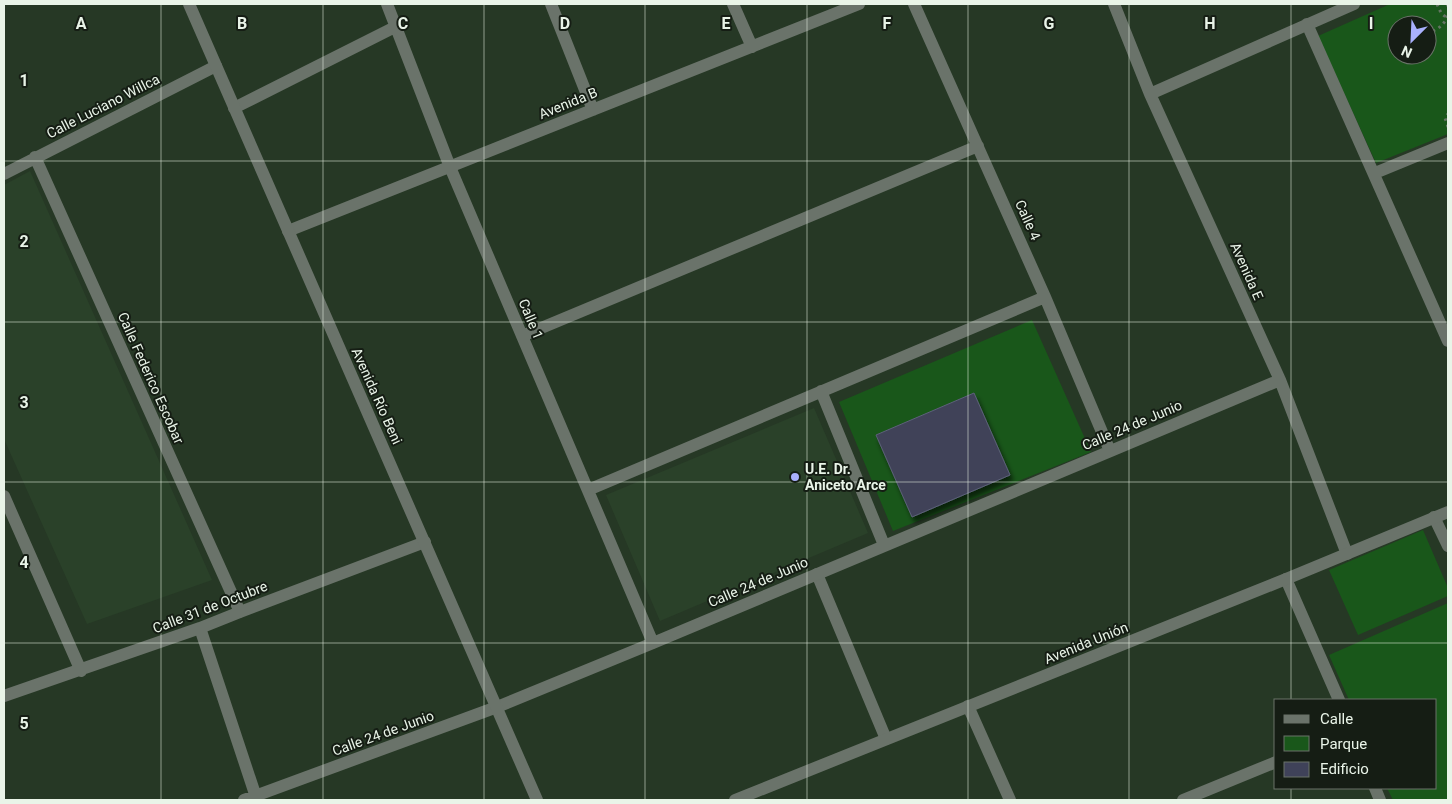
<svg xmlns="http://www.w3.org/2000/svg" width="1452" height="804" viewBox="0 0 1452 804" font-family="Roboto,sans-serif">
<defs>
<filter id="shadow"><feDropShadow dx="3" dy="5.5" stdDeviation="2.5" flood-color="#0009"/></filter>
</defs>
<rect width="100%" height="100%" fill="#263825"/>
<!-- built -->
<path fill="#2a4129" d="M 30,171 L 212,580 L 87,624 L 4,439 L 4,185 Z
M 814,408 L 868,533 L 660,621 L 606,495 Z"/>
<!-- green -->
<path fill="#19571a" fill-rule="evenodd" d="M 1390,4 L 1448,4 L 1448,134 L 1376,163 L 1318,36 ZM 1397,25 L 1427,25 L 1427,55 L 1397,55 Z
M 1032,320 L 1091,452 L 893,531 L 839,402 Z
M 1423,530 L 1448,588 L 1448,596 L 1358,635 L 1329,570 Z
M 1448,603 L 1448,800 L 1393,800 L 1387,788 L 1436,788 L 1436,700 L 1349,700 L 1329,655 Z"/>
<!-- building -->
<path fill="#3f4259" stroke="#5d6079" filter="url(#shadow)" d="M 974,393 L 1010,475 L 912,517 L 876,435 Z"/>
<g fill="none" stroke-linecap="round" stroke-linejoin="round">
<!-- path -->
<path stroke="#647463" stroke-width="3" stroke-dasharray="2.5 4" stroke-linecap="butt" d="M 1437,4 L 1441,13 L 1448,19
M 1447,4 L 1448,6
M 1427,34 C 1438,29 1446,25 1448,12
M 1448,127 L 1445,118 L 1448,114"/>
<!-- service -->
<path stroke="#6a736a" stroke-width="12" d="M 817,574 L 886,739"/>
<!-- minor -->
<path stroke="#6a736a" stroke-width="12" d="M 387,4 L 450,167 L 653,643
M 551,4 L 593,110
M 733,4 L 752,47
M 914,4 L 1045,297 L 1110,451
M 1114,4 L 1150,94 L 1280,380 L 1347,554
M 1307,24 L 1448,341
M 1150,94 L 1354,4
M 234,108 L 397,26
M 35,157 L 240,612
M 1375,173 L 1448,143
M 4,174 L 216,66
M 288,231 L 859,4
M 522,336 L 978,146
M 821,391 L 884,545
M 588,490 L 1045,297
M 4,496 L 81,671
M 1434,517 L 1448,546
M 1286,579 L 1339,700
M 200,628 L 257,800
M 4,696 L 200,628 L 240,612 L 425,542
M 968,706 L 1010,800
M 1375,788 L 1380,800
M 244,800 L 497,707 L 653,643 L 1280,380
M 1183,800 L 1276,762"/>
<!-- tertiary -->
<path stroke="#6a736a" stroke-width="12" d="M 189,4 L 537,800
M 735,800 L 1286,579 L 1448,512"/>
</g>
<!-- grid -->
<path fill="none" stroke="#e9f4e8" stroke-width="1" stroke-opacity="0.55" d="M 161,4 L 161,800M 323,4 L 323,800M 484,4 L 484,800M 645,4 L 645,800M 807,4 L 807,800M 968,4 L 968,800M 1129,4 L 1129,800M 1291,4 L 1291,700M 4,161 L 1448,161M 4,322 L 1448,322M 4,482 L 1448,482M 4,643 L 1448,643M 1291,788 L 1291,800"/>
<!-- markers -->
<circle fill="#a9b0fc" stroke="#151d14" stroke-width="2" cx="795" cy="477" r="5"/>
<g text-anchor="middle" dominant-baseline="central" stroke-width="4" stroke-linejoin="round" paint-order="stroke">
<!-- street labels -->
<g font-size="14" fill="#e9f4e8" stroke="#151d14">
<text transform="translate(568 103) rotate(-22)">Avenida B</text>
<text transform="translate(103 106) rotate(-27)">Calle Luciano Willca</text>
<text transform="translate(1028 220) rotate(66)">Calle 4</text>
<text transform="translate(1247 271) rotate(66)">Avenida E</text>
<text transform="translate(531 319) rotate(67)">Calle 1</text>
<text transform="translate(151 378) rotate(66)">Calle Federico Escobar</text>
<text transform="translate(377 396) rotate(66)">Avenida Río Beni</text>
<text transform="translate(1132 425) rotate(-23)">Calle 24 de Junio</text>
<text transform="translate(758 582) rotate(-23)">Calle 24 de Junio</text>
<text transform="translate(210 607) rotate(-21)">Calle 31 de Octubre</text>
<text transform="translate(1086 643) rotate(-22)">Avenida Unión</text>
<text transform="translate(383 733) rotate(-20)">Calle 24 de Junio</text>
</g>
<!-- poi labels -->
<g font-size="14" font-weight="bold" fill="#e9f4e8" stroke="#151d14" text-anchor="start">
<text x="805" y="469">U.E. Dr.<tspan x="805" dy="16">Aniceto Arce</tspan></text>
</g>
</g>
<g font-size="16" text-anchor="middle" font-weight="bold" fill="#e9f4e8" stroke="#151d14" stroke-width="4" stroke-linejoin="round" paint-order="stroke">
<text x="81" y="29">A</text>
<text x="242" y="29">B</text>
<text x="403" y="29">C</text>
<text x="565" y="29">D</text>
<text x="726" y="29">E</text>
<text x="887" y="29">F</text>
<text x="1049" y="29">G</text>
<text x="1210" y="29">H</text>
<text x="1371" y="29">I</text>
<text x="24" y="86">1</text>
<text x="24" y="247">2</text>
<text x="24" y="408">3</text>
<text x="24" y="568">4</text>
<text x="24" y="729">5</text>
</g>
<!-- border -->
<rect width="1452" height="804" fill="none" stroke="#e9f4e8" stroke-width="10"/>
<!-- legend -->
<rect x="1274" y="699" width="162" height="90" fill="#151d14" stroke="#6a7369"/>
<rect x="1284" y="715" width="25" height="8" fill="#6a736a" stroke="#6a7369"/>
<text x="1320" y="724" font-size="15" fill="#e9f4e8">Calle</text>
<rect x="1284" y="736" width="25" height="15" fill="#19571a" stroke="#6a7369"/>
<text x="1320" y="749" font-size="15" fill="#e9f4e8">Parque</text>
<rect x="1284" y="762" width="25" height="15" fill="#3f4259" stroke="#6a7369"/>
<text x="1320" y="774" font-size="15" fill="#e9f4e8">Edificio</text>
<!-- north arrow -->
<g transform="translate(1412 40) rotate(204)"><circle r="24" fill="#151d14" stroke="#6a7369"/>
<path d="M0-4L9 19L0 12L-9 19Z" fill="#a9b0fc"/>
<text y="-8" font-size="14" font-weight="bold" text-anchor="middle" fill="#e9f4e8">N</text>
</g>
</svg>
